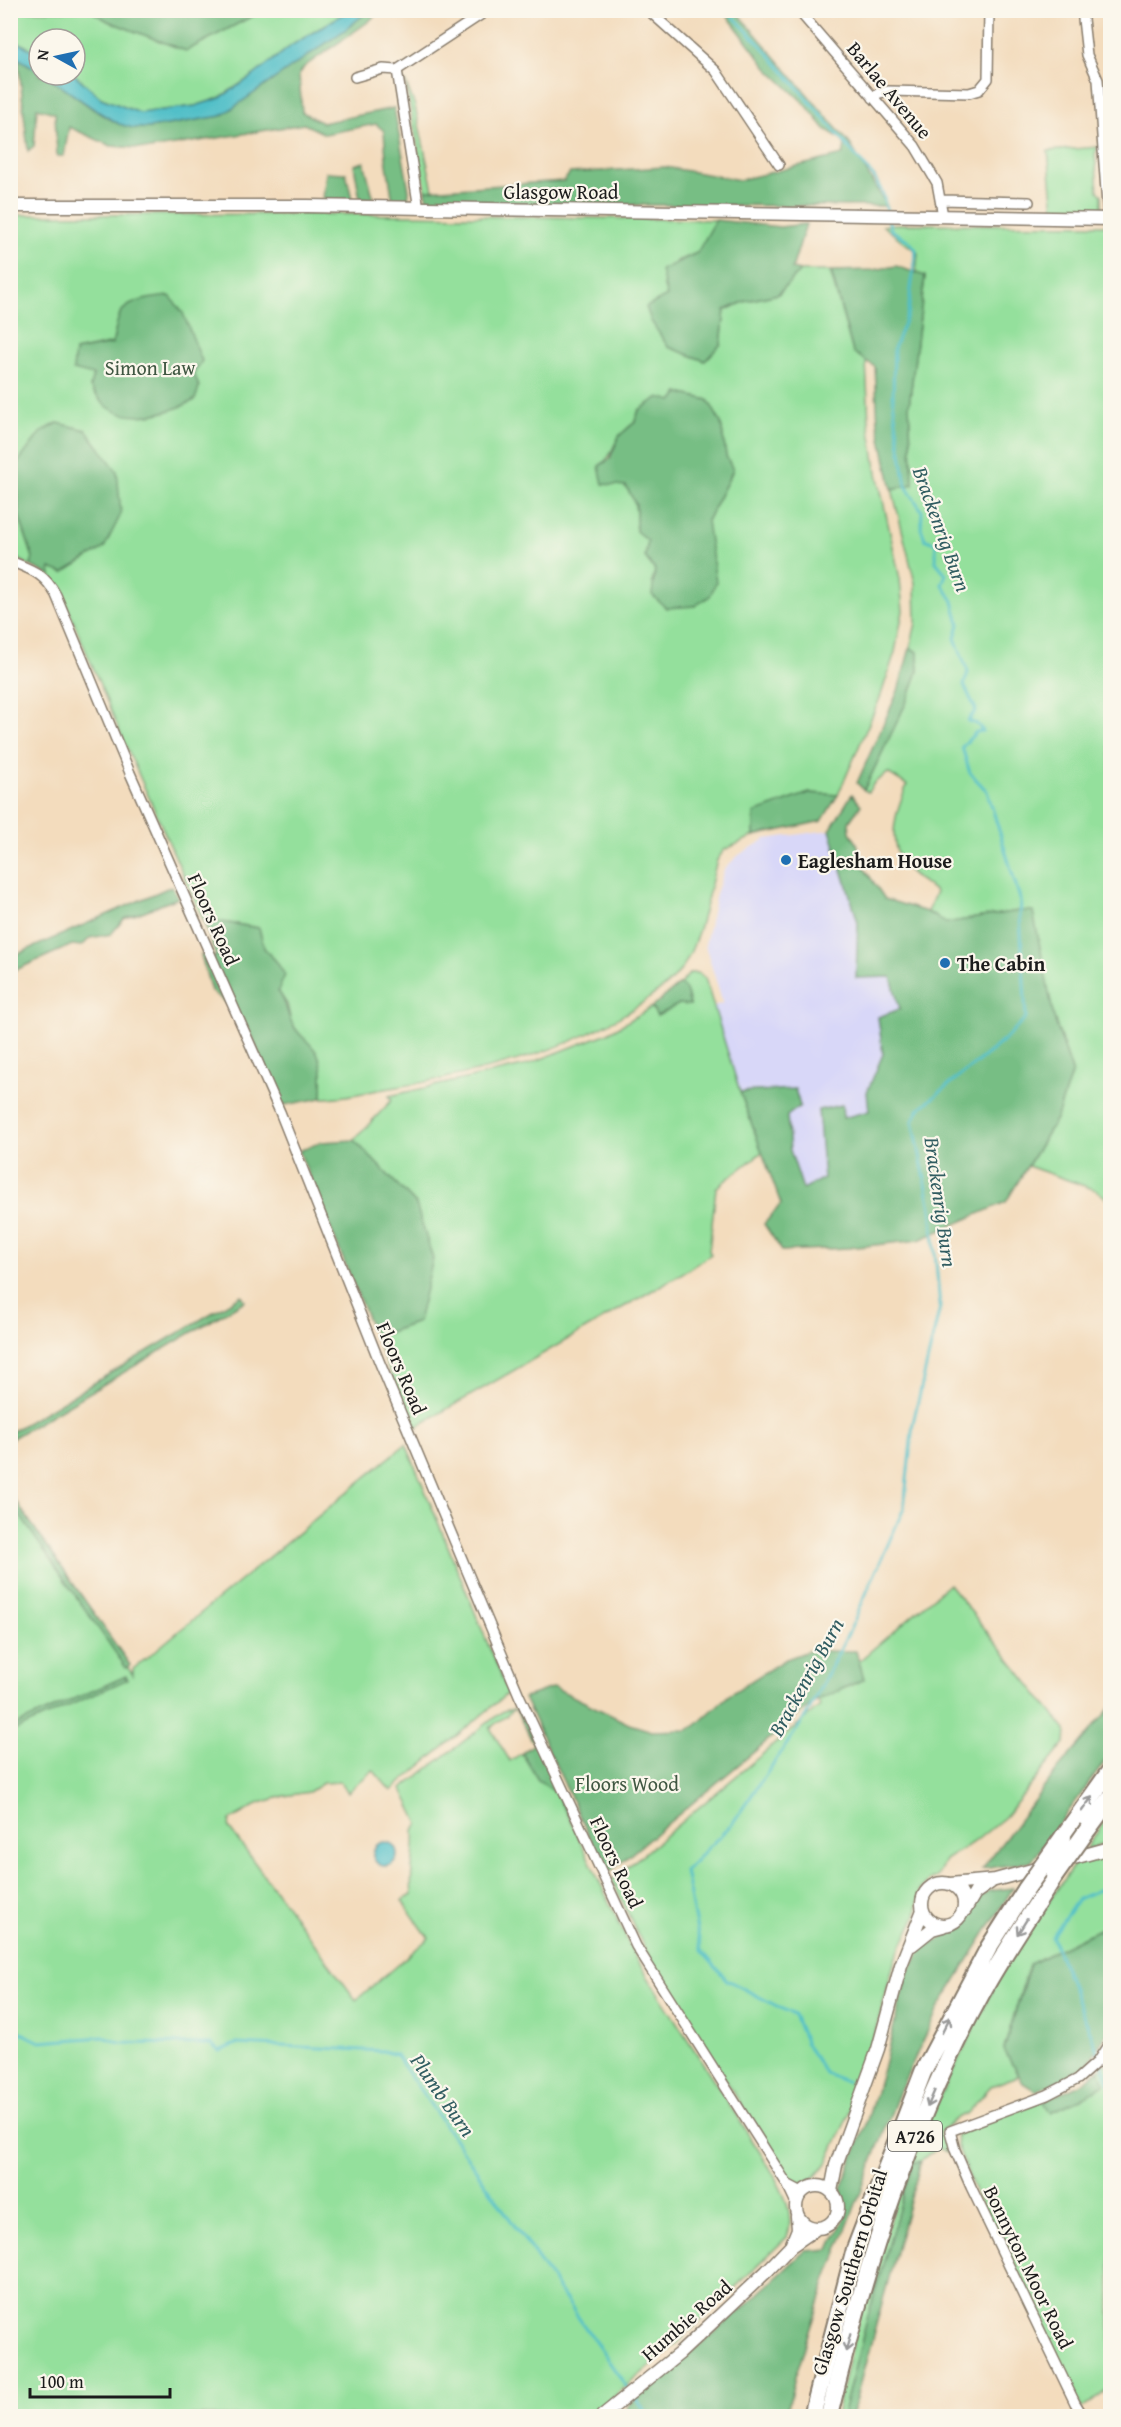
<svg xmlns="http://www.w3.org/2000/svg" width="1121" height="2427" viewBox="0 0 1121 2427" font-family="'Gentium Book Plus',serif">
<rect width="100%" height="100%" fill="#fbf7ec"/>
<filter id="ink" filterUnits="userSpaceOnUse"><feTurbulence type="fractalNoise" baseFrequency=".0167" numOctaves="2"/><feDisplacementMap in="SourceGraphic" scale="12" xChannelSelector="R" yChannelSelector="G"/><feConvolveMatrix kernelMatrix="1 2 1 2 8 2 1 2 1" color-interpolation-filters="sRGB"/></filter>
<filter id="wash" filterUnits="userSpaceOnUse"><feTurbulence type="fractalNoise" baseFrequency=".008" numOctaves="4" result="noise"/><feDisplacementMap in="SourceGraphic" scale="24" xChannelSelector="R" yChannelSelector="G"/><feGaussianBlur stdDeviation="1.35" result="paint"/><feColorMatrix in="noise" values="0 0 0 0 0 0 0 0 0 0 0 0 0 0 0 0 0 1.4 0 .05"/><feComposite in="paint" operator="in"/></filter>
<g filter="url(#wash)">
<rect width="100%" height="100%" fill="#f3dcbd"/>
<!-- built -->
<path fill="#d8d7f8" d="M 830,830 L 858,923 L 856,977 L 891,976 L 901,1009 L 878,1017 L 883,1054 L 867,1092 L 869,1111 L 843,1118 L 818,1110 L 824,1178 L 803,1189 L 790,1150 L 787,1116 L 799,1106 L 795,1089 L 740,1092 L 714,1006 L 723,1003 L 705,945 L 716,894 L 725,868 L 739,855 L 766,839 Z"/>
<!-- green -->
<path fill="#94e09c" stroke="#587e5c" stroke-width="1.5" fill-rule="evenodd" d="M 11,11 L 91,11 L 108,21 L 186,51 L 262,11 L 348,11 L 292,45 L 254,75 L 219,98 L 195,106 L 140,113 L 101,98 L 75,75 L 75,39 L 39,39 L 39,54 L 11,38 Z
M 405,81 L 415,106 L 433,190 L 426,190 Z
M 1098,147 L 1095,154 L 1098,191 L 1102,195 L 1102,210 L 1054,211 L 1048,151 Z
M 346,214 L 716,220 L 697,253 L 676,261 L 663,284 L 667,296 L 668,347 L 679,351 L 721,344 L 725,310 L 747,301 L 778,294 L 800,271 L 830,271 L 853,352 L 866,361 L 869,423 L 876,468 L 900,579 L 903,611 L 895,652 L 880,698 L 838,795 L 809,793 L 754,814 L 754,836 L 724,850 L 717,860 C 709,890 698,948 680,971 C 670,984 655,994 642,1003 C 568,1054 472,1075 385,1089 C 365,1092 343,1098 322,1098 L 321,1071 L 318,1054 L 302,1038 L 291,1022 L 287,1004 L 278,991 L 276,961 L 264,948 L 259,928 L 203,919 L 122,737 L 59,587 L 51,576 L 49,567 L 86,430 L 57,423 L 40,433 L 19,516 L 33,558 L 31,566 L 11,555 L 10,215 ZM 120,313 L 194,373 L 199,387 L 90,387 L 93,375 L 75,351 L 113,343 ZM 679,393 L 708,400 L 721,423 L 726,456 L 733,470 L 707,521 L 709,544 L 652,582 L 655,570 L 645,557 L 648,541 L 636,531 C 639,493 628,487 599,466 C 614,456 610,448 620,436 C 630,424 634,427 639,410 L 672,401 Z
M 896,224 L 1110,225 L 1110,1201 L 1096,1190 L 1028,1166 L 1057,1117 L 1072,1071 L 1018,911 L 946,923 L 927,912 L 936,892 C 926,884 911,876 904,865 C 886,841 896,810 907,785 L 888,773 L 874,783 L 868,792 L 864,790 L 908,699 L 918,671 L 918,652 L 910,648 L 916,623 L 915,583 L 892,489 L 913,484 L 909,406 L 925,277 L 916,273 L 918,253 L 883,226 Z
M 690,973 L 698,973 L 705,978 L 740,1092 L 762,1152 L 716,1188 L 709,1251 L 711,1254 L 686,1271 L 414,1428 L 375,1337 L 418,1322 L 416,1204 L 354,1140 L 392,1100 L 389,1096 L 523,1066 L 608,1033 L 652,1007 L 657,1016 L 679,1004 L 690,1005 L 686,990 L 680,984 Z
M 406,1444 L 508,1693 L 391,1791 L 373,1770 L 348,1792 L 340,1782 L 323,1783 L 309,1792 L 284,1796 L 260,1803 L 230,1820 L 229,1828 L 356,2000 L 429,1938 L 402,1901 L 412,1895 C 409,1872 416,1852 414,1830 L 419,1824 L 402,1789 L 503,1711 L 515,1709 L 490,1728 L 510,1761 L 522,1753 L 538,1780 L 554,1791 L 571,1821 L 635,1957 L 770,2168 C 782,2190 796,2213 787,2237 L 681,2340 L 591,2416 L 11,2416 L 10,2032 L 20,2032 L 20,2029 L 10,2029 L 10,1499 L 133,1675 L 133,1669 Z
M 949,1584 L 1066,1730 L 1065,1743 L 1005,1817 L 978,1839 L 945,1860 L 937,1877 L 928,1881 L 920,1890 L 916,1916 L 895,1959 L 877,2026 L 848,2116 L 827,2163 L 815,2177 L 806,2182 L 795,2183 L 785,2174 L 650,1960 L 612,1880 L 820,1706 L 818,1700 L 864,1679 L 859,1661 Z
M 1110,1813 L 1110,1841 L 1085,1850 Z
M 1110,1855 L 1110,1930 L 1099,1929 L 1029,1964 L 1004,2049 L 1018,2076 L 991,2086 L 967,2113 L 958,2117 L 939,2133 L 950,2153 L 938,2148 L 921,2161 L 912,2164 L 868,2316 L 842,2416 L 836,2416 L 853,2339 L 902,2181 L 936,2104 L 1006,1964 L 1075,1863 Z
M 1107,2063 L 1110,2069 L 1110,2388 L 1082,2409 L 975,2192 L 957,2145 L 956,2134 L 961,2129 L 1035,2102 L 1044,2101 L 1050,2112 L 1085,2097 L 1105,2083 L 1099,2070 Z"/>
<!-- forest -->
<path fill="#77be84" stroke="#4a6d50" stroke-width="1.5" d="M 735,10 L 850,144 L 887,206 L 427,204 L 426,190 L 564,181 L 570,173 L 665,167 L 740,180 L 843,155 L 845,145 L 840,138 L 825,129 L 806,105 L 767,68 L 724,11 Z
M 91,11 L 262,11 L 186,51 L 108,21 Z
M 368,11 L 380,11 L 368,22 L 304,67 L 299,75 L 302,112 L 322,123 L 394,108 L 409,190 L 408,199 L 393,202 L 386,158 L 384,131 L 376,124 L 325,134 L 304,124 L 150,149 L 111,146 L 69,127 L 64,156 L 57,156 L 55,113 L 37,108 L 34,146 L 28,151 L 18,58 L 39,71 L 39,75 L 45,75 L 96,111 L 119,124 L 133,128 L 149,128 L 221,116 L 346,29 Z
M 364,162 L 374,200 L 360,199 L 354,165 Z
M 326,172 L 346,173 L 352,199 L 323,199 Z
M 716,220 L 780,227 L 806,224 L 792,269 L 800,271 L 778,294 L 746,301 L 725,310 L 721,344 L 705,361 L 668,347 L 651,321 L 646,307 L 667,296 L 661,270 L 697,253 Z
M 896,266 L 925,276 L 909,406 L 913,484 L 892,489 L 878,425 L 875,367 L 853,352 L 831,271 L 873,270 Z
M 170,296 L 183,313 L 202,361 L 194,373 L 199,387 L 195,400 C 172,412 133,424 109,408 C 102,403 95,394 90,387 L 93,375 L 73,370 L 75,351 L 112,344 C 115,335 116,322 120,314 C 128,299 156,298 170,296 Z
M 679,393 L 708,400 L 721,423 L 726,456 L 733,470 L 707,521 L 716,582 L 710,596 L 695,606 L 666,608 L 652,595 L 655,570 L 645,557 L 648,541 L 636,531 L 636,505 L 626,486 L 603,484 L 599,466 L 610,459 L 619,436 L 635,422 L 639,410 L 659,397 L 672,401 Z
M 58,423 L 86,430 L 117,471 L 121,514 L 104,548 L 63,573 L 50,568 L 51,576 L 31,566 L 33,557 L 19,516 L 16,465 L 40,433 Z
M 910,648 L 918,652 L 918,671 L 908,699 L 864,790 L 857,783 L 898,691 Z
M 809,793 L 838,795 L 822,821 L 754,836 L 754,813 Z
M 852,794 L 861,805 L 849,822 L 850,832 L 857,843 L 864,868 L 885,899 L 927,912 L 946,923 L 1018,911 L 1033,911 L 1054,1018 L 1072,1071 L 1057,1117 L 1006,1202 L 919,1240 L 848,1248 L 782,1251 L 764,1224 L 781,1204 L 740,1092 L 795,1089 L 800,1106 L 787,1116 L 790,1150 L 803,1189 L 824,1178 L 818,1110 L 842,1105 L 843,1118 L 869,1111 L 867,1092 L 883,1054 L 878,1017 L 900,1009 L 891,977 L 856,978 L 858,922 L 830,830 Z
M 172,886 L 178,898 L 124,919 L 111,934 L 90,938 L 82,946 L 72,945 L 11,972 L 11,957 Z
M 203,919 L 259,928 L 264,948 L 276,961 L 285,975 L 278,991 C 288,1005 285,1008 291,1021 C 296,1035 312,1042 318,1055 C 324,1067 322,1085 322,1098 L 280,1106 L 254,1041 L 243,1021 L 228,1004 L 211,991 L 201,955 L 216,957 Z
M 680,984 L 686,990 L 690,1005 L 679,1004 L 657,1016 L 652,1007 Z
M 354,1140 L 416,1204 L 433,1259 L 418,1322 L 375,1337 L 299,1151 L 321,1142 Z
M 242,1295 L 245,1301 L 11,1439 L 11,1432 Z
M 10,1493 L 130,1665 L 126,1668 L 11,1503 Z
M 808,1651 L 856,1651 L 864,1679 L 814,1702 L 607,1874 L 524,1698 L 554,1687 L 629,1724 L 652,1731 L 687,1730 L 695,1726 L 729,1695 L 784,1660 Z
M 126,1676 L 128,1679 L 11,1732 L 11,1727 Z
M 1110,1708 L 1110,1755 L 1031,1862 L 982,1869 L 1058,1769 Z
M 515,1709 L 526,1719 L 571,1821 L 554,1791 L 538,1780 L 522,1753 L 534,1744 Z
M 1013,1888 L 939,2007 L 900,2090 L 827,2279 L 795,2377 L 786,2416 L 631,2416 L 627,2408 L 644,2391 L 738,2313 L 805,2251 L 830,2249 L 846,2214 L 841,2188 L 865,2127 L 883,2069 L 906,1978 L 921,1949 L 961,1927 L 976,1902 L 988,1891 Z
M 1099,1929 L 1110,1930 L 1110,2029 L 1087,2065 L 1067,2077 L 1036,2091 L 1023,2083 L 1004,2050 L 1030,1964 Z
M 1099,2070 L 1105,2083 L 1085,2097 L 1050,2112 L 1044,2101 L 1081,2084 Z
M 921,2161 L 851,2416 L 842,2416 L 868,2316 L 912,2164 Z"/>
<!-- water -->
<path fill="#51bfc8" stroke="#366e72" stroke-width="1.5" d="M 348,11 L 368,11 L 346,29 L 221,116 L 149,128 L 133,128 L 119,124 L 97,111 L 45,75 L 75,75 L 101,98 L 140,113 L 195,106 L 220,98 L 254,75 L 292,45 Z
M 11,38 L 39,54 L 39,71 L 11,54 Z
M373 1854a12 12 0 1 1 24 0a12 12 0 1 1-24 0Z"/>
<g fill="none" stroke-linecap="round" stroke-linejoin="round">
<!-- stream -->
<path stroke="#51bfc8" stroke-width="3" d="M 727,10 L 768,53 L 874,177 L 883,194 L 887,212
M 10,2032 L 20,2032 L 40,2042 L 103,2037 L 120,2043 L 211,2044 L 219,2051 L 236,2044 L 384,2051 L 396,2055 L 628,2389
M 1099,2054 L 1052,1937 L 1078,1899 L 1103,1888 L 1110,1870
M 1101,2061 L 1110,2084
M 847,2082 L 825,2073 L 806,2044 L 794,2015 L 727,1980 L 701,1950 L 685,1871 L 732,1824 L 806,1716 L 850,1630 L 904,1508 L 913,1423 L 940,1307 L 931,1208 L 913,1121 L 919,1109 L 1002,1042 L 1026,1018 L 1020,916 L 1021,902 L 987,791 L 970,773 L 962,747 L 976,732 L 983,731 L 977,724 L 968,721 L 976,710 L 964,685 L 968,672 L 955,638 L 959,624 L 953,601 L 942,584 L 946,574 L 936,562 L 936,544 L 925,539 L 921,528 L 922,511 L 906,486 L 893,401 L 894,348 L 908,313 L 916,250 L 909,241 L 891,230 L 888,218
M 632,2394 L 649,2416"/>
</g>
</g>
<g filter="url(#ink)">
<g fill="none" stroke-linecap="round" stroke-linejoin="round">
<defs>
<path id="street" d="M 648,10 L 716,71 L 779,165
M 798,10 L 915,146 L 937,183 L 943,216
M 1082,10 L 1087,55 L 1098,80 L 1108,219
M 355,77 L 383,69 L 397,70
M 873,98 L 879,93 L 889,91 L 969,93 L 979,90 L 988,79 L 989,10
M 941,200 L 1029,202
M 419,209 L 397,70 L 488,10
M 10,561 C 32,570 44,573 56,595 L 130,773 L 280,1112 L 379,1361 L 519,1695 L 636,1946 L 787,2184 L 796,2203
M 787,2184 L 802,2192
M 1083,2416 L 1075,2403 L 971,2187 L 955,2150 L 950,2131 L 1047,2095 L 1078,2079 L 1097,2062 L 1110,2042"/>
<path id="secondary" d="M 10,206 L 308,206 L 1110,219
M 1063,1861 L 1110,1848
M922 1904a21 21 0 1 1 42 0a21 21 0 1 1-42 0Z
M 950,1884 L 995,1880 L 1043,1867
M 965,1910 L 975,1893 L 991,1882
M 912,1945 L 932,1929 L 943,1926
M796 2207a21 21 0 1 1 42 0a21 21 0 1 1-42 0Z
M 831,2191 L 836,2165 L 878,2049 L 901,1965 L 923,1910
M 791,2246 L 817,2228
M 602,2416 L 680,2353 L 767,2271 L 791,2246 L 798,2229 L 797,2216"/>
<path id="highway" d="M 1088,1829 L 1110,1799
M 1063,1837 L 1110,1771
M 812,2416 L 855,2249 L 923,2072 L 989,1947 L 1026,1889
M 829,2416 C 864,2269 910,2123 984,1989 C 1005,1951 1030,1915 1054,1877"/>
</defs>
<!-- street casing -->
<use href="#street" stroke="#887c6c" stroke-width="12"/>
<!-- secondary casing -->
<use href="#secondary" stroke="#887c6c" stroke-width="15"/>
<!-- highway casing -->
<use href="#highway" stroke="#887c6c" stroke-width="20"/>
<!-- street -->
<use href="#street" stroke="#fff" stroke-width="9"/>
<!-- secondary -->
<use href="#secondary" stroke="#fff" stroke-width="12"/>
<!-- highway -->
<use href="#highway" stroke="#fff" stroke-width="16"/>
<defs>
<path id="highway-bridge" d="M 1054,1877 L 1088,1829
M 1026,1889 L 1063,1837"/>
</defs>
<!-- highway-bridge casing -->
<use href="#highway-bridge" stroke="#887c6c" stroke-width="20" stroke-linecap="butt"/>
<!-- highway-bridge -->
<use href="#highway-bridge" stroke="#fff" stroke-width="16"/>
</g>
<!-- one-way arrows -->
<defs><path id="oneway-shaft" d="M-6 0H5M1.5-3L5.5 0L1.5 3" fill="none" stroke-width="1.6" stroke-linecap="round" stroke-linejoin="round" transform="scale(1.5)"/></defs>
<g stroke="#999">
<use href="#oneway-shaft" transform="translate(1087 1804) rotate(-54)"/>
<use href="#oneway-shaft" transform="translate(1022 1927) rotate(122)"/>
<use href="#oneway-shaft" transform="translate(946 2025) rotate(-63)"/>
<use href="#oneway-shaft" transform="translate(931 2099) rotate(113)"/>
<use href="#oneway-shaft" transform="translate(848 2343) rotate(105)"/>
</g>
</g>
<!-- markers -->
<g fill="#1f6fb2" stroke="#fbf7ec" stroke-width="2">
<circle cx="786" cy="860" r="6"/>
<circle cx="945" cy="963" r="6"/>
</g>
<g text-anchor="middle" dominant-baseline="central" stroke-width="4.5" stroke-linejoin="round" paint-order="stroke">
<!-- shield labels -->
<rect fill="#fbf7ec" stroke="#5f5e5a" stroke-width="1.5" x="888" y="2121" width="54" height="30" rx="4.5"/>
<g font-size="18" font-weight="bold" fill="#1c1c1c">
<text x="915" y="2136">A726</text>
</g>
<!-- street labels -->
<g font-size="20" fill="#1c1c1c" stroke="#fbf7ec">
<text transform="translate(890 90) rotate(50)">Barlae Avenue</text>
<text x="561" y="191">Glasgow Road</text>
<text transform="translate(214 919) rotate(66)">Floors Road</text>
<text transform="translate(402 1368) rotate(67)">Floors Road</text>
<text transform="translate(617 1862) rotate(65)">Floors Road</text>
<text transform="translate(1029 2267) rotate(64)">Bonnyton Moor Road</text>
<text transform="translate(849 2272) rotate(-73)">Glasgow Southern Orbital</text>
<text transform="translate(686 2320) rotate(-41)">Humbie Road</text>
</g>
<!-- park labels -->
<g font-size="20" fill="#405742" stroke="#fbf7ec">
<text x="150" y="367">Simon Law</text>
<text x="627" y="1783">Floors Wood</text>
</g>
<!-- poi labels -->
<g font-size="20" font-weight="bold" fill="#1c1c1c" stroke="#fbf7ec" text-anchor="start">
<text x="798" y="860">Eaglesham House</text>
<text x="957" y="963">The Cabin</text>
</g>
<!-- water labels -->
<g font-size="21" font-style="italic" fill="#315d61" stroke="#fbf7ec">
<text transform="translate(942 529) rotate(70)">Brackenrig Burn</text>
<text transform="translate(941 1202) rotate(82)">Brackenrig Burn</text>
<text transform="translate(806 1677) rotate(-61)">Brackenrig Burn</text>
<text transform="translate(443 2095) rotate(55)">Plumb Burn</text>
</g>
</g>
<!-- margin -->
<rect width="1121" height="2427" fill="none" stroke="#fbf7ec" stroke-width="36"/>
<!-- north arrow -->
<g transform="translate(57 57) rotate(278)"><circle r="28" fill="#fbf7ec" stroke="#a29f99" stroke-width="1.5"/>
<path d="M0-4.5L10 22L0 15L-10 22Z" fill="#1f6fb2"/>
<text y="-9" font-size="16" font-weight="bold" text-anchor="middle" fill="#1c1c1c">N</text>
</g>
<!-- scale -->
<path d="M30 2388v9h140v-9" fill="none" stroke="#1c1c1c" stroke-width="3"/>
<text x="39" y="2388" font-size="18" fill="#1c1c1c" stroke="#fbf7ec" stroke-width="4.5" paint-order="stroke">100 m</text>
</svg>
